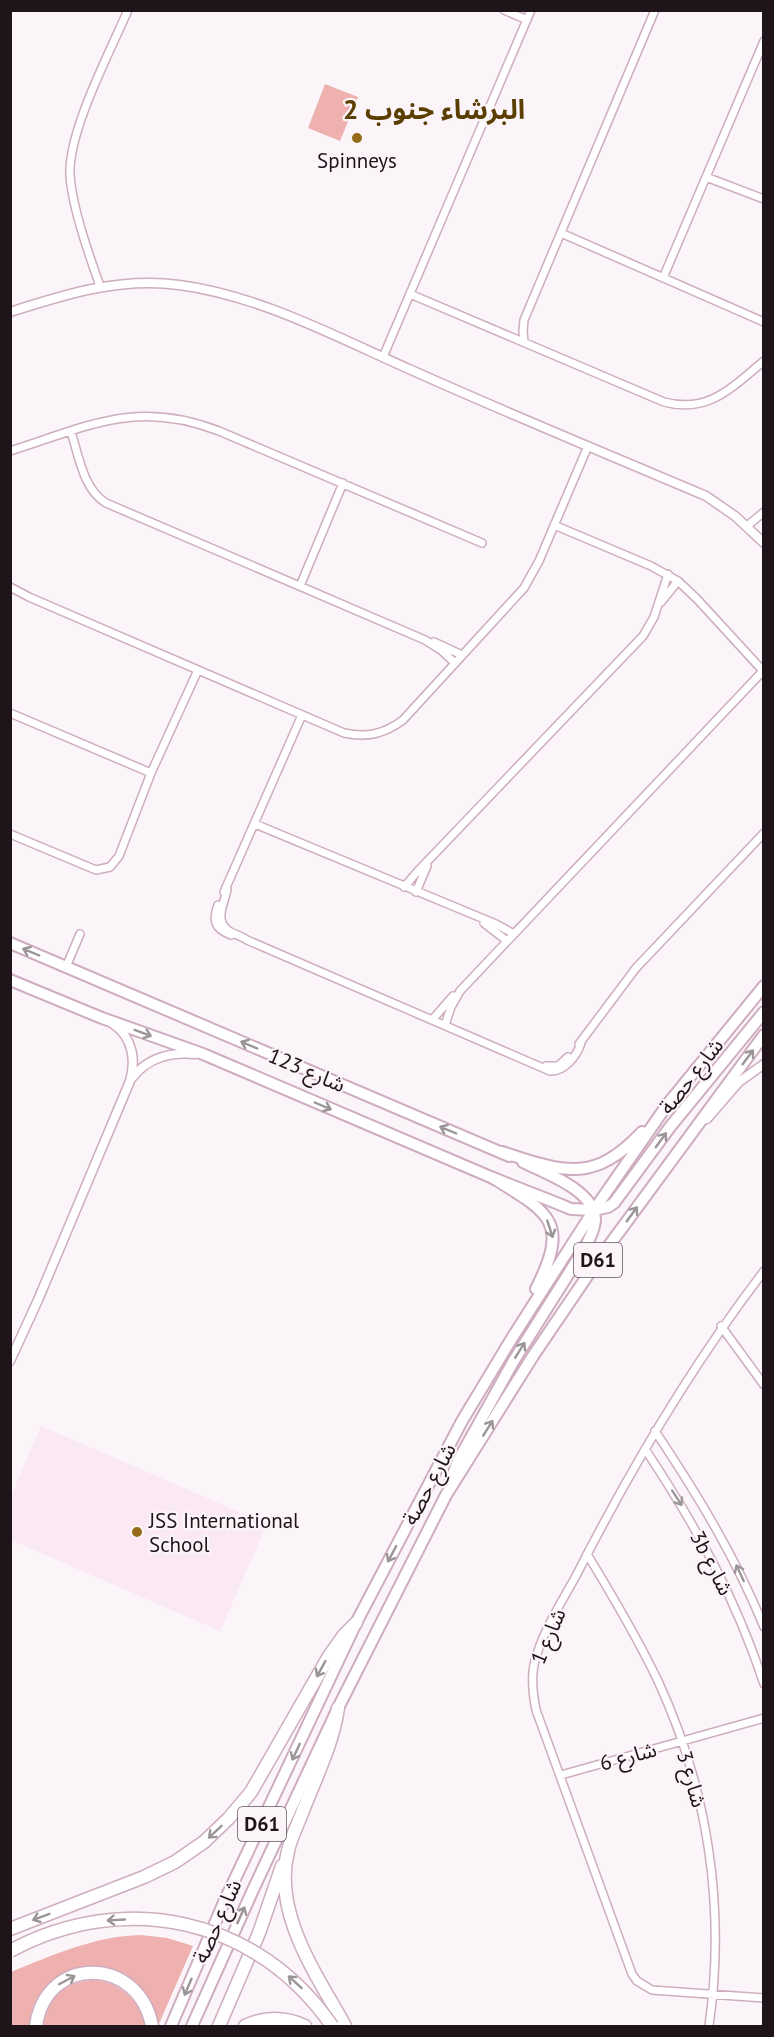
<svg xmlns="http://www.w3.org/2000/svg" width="774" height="2037" viewBox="0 0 774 2037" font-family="'PT Sans','Noto Sans Arabic',sans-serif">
<rect width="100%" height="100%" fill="#fbf4f8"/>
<!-- built -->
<path fill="#fae9f3" d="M 41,1426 L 267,1524 L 220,1631 L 11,1540 L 11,1496 Z"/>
<!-- green -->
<path fill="#eeb1af" d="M 325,84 L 358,97 L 340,141 L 308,128 Z
M 141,1935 L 167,1938 L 193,1946 L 158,2026 C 146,1948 36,1948 29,2026 L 11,2026 L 11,1972 C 53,1955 95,1936 141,1935 Z
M 96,1980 C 122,1984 140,2001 146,2026 L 41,2026 C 50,1997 63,1981 96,1980 Z"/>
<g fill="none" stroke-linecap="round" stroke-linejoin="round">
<defs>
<path id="minor" d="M 504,10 L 527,20
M 706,177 L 764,199
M 561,233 L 764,322
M 663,278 L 764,41
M 100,286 C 89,255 72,207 70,175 C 68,131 110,52 128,10
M 410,294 L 664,402 C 709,414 732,387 764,361
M 524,342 L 523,331 L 524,320 L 655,10
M 383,357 L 531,10
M 71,432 C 79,456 83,489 106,503 L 425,640 L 441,650 L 455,663
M 10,451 C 89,426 137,399 219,431 L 482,543
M 554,525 L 651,566 L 678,581 L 697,599 L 764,672
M 747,526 L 764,512
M 300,586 L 343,483
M 10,587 L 29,597 L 344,733 C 367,738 384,734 403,720 L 524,588 L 539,561 L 588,446
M 661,602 L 678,581
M 434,642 L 462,655
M 10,713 L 151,773
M 255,824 L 496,924 L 514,934
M 10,834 L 96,870 L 110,867 L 119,856 L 151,773 L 198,670
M 404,887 L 418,871 L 643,636 L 654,617 L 668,574
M 227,889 C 225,903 213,920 229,931 C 235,935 242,936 247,940 L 550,1071 C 564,1072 577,1056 581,1043
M 224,892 L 302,715
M 416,892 L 427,866
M 218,905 C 212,921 215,929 231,935
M 484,923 L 507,941
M 66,967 L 80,934
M 432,1020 L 453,996
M 445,1025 L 451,1007 L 460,991 L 763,671
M 579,1044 L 636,968 L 764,833
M 546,1066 L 558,1066 L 568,1057
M 764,1271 C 692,1365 631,1468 577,1574 C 562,1602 541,1633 534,1665 C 531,1680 533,1695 536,1710 L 632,1974 L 637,1981 L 652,1990 L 764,1998
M 721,1326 L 764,1385
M 655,1431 C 697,1494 735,1556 764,1627
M 645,1449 C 696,1526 735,1596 764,1684
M 587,1554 C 612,1595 637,1637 658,1681 C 708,1789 726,1908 709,2026
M 561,1775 L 764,1718"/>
<path id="tertiary" d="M 10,312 C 66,294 120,277 179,285 C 258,295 337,337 409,369 C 507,413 607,454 706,496 L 735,516 L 764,543
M 132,1078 C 148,1057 170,1052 195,1054
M 707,1119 L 739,1082 L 764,1064
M 10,1361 L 38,1300 L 130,1081 C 136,1061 133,1037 113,1024"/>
<path id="secondary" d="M 10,943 L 509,1156
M 10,980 L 102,1018 L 203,1054 L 493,1178 L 559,1204 L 571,1209 L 594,1210 L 608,1207 L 614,1203 L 670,1127 L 764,1012
M 449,1486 L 458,1461 L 513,1362 L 586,1246 C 590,1237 595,1229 595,1219 C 594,1190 545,1173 523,1162"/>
<path id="primary" d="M 502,1152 C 564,1172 593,1184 642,1132
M 493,1178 C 550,1213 570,1222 536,1289
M 171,2026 L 225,1900 L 356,1623 L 462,1421 L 512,1338 L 594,1210 L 667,1105 L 764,986
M 192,2026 L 252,1892 L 338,1708 L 446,1495 L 533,1356 L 594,1266 L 764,1035"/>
<path id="motorway" d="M 338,1708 C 333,1743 317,1775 304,1808 C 299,1822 291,1837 288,1851 C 272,1913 317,1975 345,2026
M 10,1929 L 144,1877 L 175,1862 L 204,1842 L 229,1818 L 251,1792 L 329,1656 L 344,1635 L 356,1623
M 36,2026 C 46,1954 139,1956 152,2026
M 219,2026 L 259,1933 L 282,1866
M 245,2026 C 264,2017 285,2017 305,2026"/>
</defs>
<!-- minor casing -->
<use href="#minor" stroke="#ceadc0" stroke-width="10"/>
<!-- tertiary casing -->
<use href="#tertiary" stroke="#ceadc0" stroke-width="11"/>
<!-- secondary casing -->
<use href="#secondary" stroke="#ceadc0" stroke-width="14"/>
<!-- primary casing -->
<use href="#primary" stroke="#ceadc0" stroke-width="14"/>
<!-- motorway casing -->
<use href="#motorway" stroke="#ceadc0" stroke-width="15"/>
<!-- minor -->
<use href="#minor" stroke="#fff" stroke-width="7"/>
<!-- tertiary -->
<use href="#tertiary" stroke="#fff" stroke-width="8"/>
<!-- secondary -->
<use href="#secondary" stroke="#fff" stroke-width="10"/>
<!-- primary -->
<use href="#primary" stroke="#fff" stroke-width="10"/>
<!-- motorway -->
<use href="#motorway" stroke="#fff" stroke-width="12"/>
<defs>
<path id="motorway-bridge" d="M 10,1951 C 125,1889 258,1918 332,2026"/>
</defs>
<!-- motorway-bridge casing -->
<use href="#motorway-bridge" stroke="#ceadc0" stroke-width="15" stroke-linecap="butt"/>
<!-- motorway-bridge -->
<use href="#motorway-bridge" stroke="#fff" stroke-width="12"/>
</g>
<!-- one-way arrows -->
<defs><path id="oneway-shaft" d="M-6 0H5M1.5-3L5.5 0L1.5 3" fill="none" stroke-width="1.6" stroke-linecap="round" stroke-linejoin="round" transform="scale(1.5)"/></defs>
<g stroke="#9b9598">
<use href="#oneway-shaft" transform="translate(31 952) rotate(-157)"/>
<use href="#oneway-shaft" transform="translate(143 1033) rotate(20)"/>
<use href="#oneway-shaft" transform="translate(249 1045) rotate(-157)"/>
<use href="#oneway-shaft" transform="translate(748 1057) rotate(-53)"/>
<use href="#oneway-shaft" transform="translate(323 1106) rotate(23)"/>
<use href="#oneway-shaft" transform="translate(448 1130) rotate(-157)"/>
<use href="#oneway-shaft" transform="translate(661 1140) rotate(-54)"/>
<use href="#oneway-shaft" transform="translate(632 1214) rotate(-54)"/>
<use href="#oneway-shaft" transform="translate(550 1229) rotate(72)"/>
<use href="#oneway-shaft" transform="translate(520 1350) rotate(-58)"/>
<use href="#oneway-shaft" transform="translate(488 1428) rotate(-58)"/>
<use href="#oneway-shaft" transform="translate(677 1498) rotate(57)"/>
<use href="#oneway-shaft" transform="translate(392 1554) rotate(118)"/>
<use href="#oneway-shaft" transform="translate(740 1573) rotate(-115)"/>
<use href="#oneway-shaft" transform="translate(321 1669) rotate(119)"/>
<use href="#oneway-shaft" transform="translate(296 1752) rotate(115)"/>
<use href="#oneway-shaft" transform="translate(215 1832) rotate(137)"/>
<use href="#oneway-shaft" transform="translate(241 1915) rotate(-66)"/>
<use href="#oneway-shaft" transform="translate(41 1917) rotate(159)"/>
<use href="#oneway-shaft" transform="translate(116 1920) rotate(177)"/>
<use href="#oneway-shaft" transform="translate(67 1980) rotate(-28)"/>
<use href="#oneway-shaft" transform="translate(295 1982) rotate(-138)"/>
<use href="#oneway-shaft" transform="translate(188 1987) rotate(113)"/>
</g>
<!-- markers -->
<g fill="#966b17" stroke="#fbf4f8" stroke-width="2">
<circle cx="357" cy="138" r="6"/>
<circle cx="137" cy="1532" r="6"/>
</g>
<g text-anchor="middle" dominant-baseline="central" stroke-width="4.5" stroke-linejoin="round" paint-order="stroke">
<!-- shield labels -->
<g fill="#fbf4f8" stroke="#62575d" stroke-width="1.5">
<rect x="574" y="1243" width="48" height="34" rx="4.5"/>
<rect x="238" y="1807" width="48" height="34" rx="4.5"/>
</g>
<g font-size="20" font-weight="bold" fill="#20141b">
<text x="598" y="1260">D61</text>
<text x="262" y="1824">D61</text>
</g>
<!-- poi labels -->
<g font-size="21" fill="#20141b" stroke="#fbf4f8">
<text x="357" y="160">Spinneys</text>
<text x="149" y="1520" text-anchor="start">JSS International<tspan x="149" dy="24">School</tspan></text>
</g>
<!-- street labels -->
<g font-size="21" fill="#20141b" stroke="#fbf4f8">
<text transform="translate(307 1070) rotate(23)">شارع 123</text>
<text transform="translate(691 1076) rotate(-52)">شارع حصة</text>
<text transform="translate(429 1484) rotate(-62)">شارع حصة</text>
<text transform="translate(712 1563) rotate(63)">3b شارع</text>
<text transform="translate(548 1636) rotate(-67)">شارع 1</text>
<text transform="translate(628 1756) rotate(-15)">شارع 6</text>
<text transform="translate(692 1779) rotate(74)">شارع 3</text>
<text transform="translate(217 1921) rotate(-66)">شارع حصة</text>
</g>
<!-- district labels -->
<g font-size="27" font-weight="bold" fill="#5b3e01" stroke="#fbf4f8">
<text x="434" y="109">البرشاء جنوب 2</text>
</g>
</g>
<!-- border -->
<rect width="774" height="2037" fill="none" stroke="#20141b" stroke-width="24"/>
</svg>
